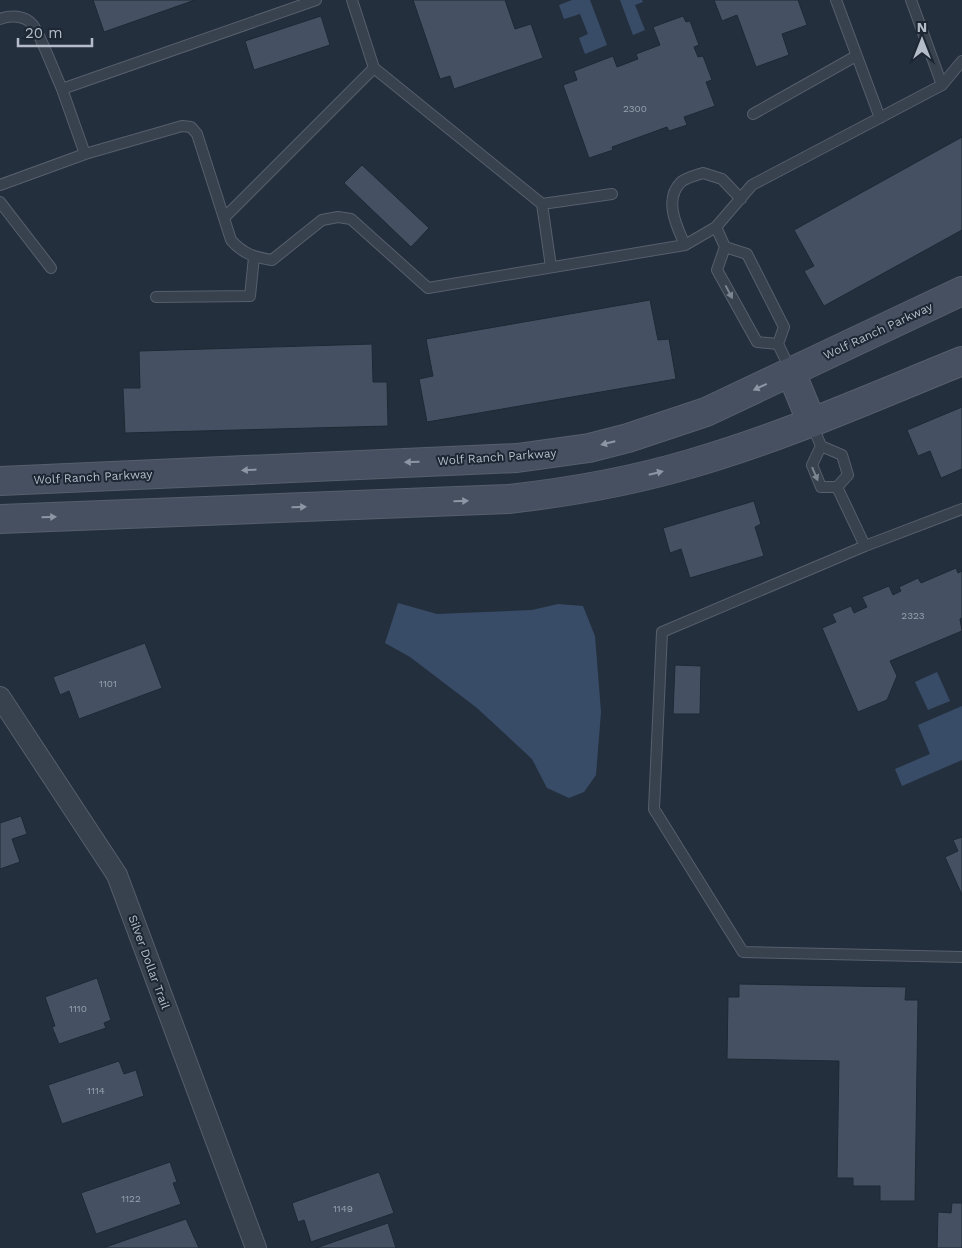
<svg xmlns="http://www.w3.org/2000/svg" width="962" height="1248" viewBox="0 0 962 1248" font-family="'Work Sans',sans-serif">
<rect width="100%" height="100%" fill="#242f3e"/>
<!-- water -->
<path fill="#394c67" d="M 572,0 L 590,0 L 607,45 L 585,54 L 579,38 L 588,34 L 580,14 L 564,19 L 559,5 Z
M 620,0 L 642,0 L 643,2 L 635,5 L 645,30 L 633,35 Z
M 398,603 L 437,614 L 532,610 L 558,604 L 583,606 L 595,636 L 601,712 L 596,775 L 584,792 L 569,798 L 547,788 L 532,759 L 477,708 L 410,657 L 385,643 Z
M 937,672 L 950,701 L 928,710 L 915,682 Z
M 962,706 L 962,760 L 902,786 L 895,769 L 930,754 L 918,725 Z"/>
<!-- building -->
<path fill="#455162" stroke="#1f2835" d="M 93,0 L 195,0 L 104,32 Z
M 413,0 L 505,0 L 515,29 L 531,24 L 543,58 L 454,89 L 450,76 L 440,79 Z
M 714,0 L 798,0 L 807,25 L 782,34 L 789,55 L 756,67 L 737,15 L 722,21 Z
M 321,16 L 330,45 L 254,70 L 245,41 Z
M 683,16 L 686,22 L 690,21 L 699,45 L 694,47 L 698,57 L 703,56 L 712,80 L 706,82 L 715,106 L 684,117 L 687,125 L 669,131 L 667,127 L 612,147 L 613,150 L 589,158 L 563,85 L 577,80 L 574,71 L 613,56 L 617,67 L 638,59 L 636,54 L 660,45 L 653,27 Z
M 962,137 L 962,230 L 824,306 L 804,271 L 814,266 L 794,230 Z
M 362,165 L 429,228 L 411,247 L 344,183 Z
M 650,300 L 658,340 L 669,339 L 676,379 L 427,422 L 419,379 L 433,376 L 426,339 Z
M 372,344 L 373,382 L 387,382 L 388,426 L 125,433 L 123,388 L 140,388 L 139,351 Z
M 962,407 L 962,469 L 941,478 L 930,451 L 918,456 L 907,430 Z
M 754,501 L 761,524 L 755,527 L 764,556 L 690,578 L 681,549 L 670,553 L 663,528 Z
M 956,568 L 958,573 L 962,571 L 962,618 L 960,619 L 962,631 L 890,661 L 897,676 L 887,700 L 858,712 L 822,628 L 836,622 L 832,614 L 851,606 L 854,613 L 867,607 L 862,597 L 889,586 L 893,595 L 901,591 L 899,587 L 918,578 L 921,583 Z
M 145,643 L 162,688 L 79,719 L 69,691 L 60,695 L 53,677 Z
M 675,665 L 701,666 L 700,714 L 673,714 Z
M 21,816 L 27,834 L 12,839 L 20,862 L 0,869 L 0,823 Z
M 962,837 L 962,895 L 945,857 L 958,851 L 953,840 Z
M 97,978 L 111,1020 L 104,1023 L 106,1028 L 59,1044 L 52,1027 L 55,1026 L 45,997 Z
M 739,984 L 906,987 L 905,1000 L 918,1000 L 915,1201 L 880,1201 L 880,1186 L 853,1186 L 853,1178 L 837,1178 L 839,1061 L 727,1059 L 728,997 L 739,997 Z
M 119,1061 L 124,1074 L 136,1070 L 144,1096 L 62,1124 L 48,1085 Z
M 170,1162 L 177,1182 L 173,1183 L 181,1204 L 96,1234 L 81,1193 Z
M 379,1172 L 394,1213 L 311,1242 L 304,1220 L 298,1222 L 292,1203 Z
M 952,1203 L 962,1203 L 962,1248 L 937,1248 L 938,1212 L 951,1213 Z
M 186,1219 L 199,1248 L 103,1248 Z
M 388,1223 L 396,1248 L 316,1248 Z"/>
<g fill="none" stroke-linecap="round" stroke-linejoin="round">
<defs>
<path id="lane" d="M 352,0 L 374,68 L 542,204 L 551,267
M 836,0 L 880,118
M 911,0 L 942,85
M 0,19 C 10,15 25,15 33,25 C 41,36 55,74 62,89 L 316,0
M 62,89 L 85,154
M 753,114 L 856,56
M 0,185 L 85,154 L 182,126 L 191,127 L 197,134 L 231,240 C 243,254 254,257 272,260 L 322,220 L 338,217 L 351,219 L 428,288 L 685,245 L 716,227
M 0,202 L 51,268
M 542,204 L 612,194
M 225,217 L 374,68
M 685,245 C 677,227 663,200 681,182 C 686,178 697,175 703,173 L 722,179 L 741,199
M 725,247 L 747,254 L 784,327 L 778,344 L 791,371
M 156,297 L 250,296 L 254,257
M 778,344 L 757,342 L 717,270 L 725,247 L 716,227 L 752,185 L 942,85 L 962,61
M 812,424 L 821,446 L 842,455 L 848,475 L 837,487
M 821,446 L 812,465 L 821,487 L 837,487
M 837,487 L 865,546 L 962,509
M 865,546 L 662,632 L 654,809 L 743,952 L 962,957"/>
<path id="street" d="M 0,697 L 117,875 L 256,1248"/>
<path id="secondary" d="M 791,372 L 812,423
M 0,481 L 517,458 L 589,448 L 628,438 L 706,412 L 962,291
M 0,519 L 508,499 C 571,492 633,481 693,463 C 786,436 873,397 962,361"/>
</defs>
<!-- lane casing -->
<use href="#lane" stroke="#565f6c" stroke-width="12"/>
<!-- street casing -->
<use href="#street" stroke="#565f6c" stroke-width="22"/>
<!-- secondary casing -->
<use href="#secondary" stroke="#565f6c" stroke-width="30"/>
<!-- lane -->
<use href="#lane" stroke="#38414e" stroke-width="10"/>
<!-- street -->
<use href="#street" stroke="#38414e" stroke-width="20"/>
<!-- secondary -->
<use href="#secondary" stroke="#465061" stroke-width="28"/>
</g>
<!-- one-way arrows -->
<defs><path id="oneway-solid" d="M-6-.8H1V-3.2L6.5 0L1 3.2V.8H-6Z" transform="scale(1.25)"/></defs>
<g fill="#7c8592">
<use href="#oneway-solid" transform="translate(729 292) rotate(62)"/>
<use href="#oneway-solid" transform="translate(815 474) rotate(67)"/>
</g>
<g fill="#8e96a5">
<use href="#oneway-solid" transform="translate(760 387) rotate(155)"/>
<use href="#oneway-solid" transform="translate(608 443) rotate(166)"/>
<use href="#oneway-solid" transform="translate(412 462) rotate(178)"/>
<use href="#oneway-solid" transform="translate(249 470) rotate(177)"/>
<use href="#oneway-solid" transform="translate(656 473) rotate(-14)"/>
<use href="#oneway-solid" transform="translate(461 501) rotate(-2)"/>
<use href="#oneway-solid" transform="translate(299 507) rotate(-2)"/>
<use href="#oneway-solid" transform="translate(49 517) rotate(-2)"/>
</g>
<g text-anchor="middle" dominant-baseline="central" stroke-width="4" stroke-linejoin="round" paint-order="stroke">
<!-- number labels -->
<g font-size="10" fill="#98a1af">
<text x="635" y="108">2300</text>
<text x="913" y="615">2323</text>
<text x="108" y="683">1101</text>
<text x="78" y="1008">1110</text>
<text x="96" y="1090">1114</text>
<text x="131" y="1198">1122</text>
<text x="343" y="1208">1149</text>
</g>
<!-- street labels -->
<g font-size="12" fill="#b4bcc9" stroke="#1d2633">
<text transform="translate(878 331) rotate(-25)">Wolf Ranch Parkway</text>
<text transform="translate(497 457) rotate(-4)">Wolf Ranch Parkway</text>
<text transform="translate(93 477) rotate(-3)">Wolf Ranch Parkway</text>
<text transform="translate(149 962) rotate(70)">Silver Dollar Trail</text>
</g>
</g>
<!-- north arrow -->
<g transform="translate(922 40)" stroke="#1d2633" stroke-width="4" paint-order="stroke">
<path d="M0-4L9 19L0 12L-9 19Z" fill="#b4bcc9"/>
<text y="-8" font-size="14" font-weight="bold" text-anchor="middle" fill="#b4bcc9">N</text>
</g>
<!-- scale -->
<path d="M18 38v8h74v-8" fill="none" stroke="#b4bcc9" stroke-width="2.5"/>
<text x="25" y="38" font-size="15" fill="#b4bcc9" stroke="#1d2633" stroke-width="4" paint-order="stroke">20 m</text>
</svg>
